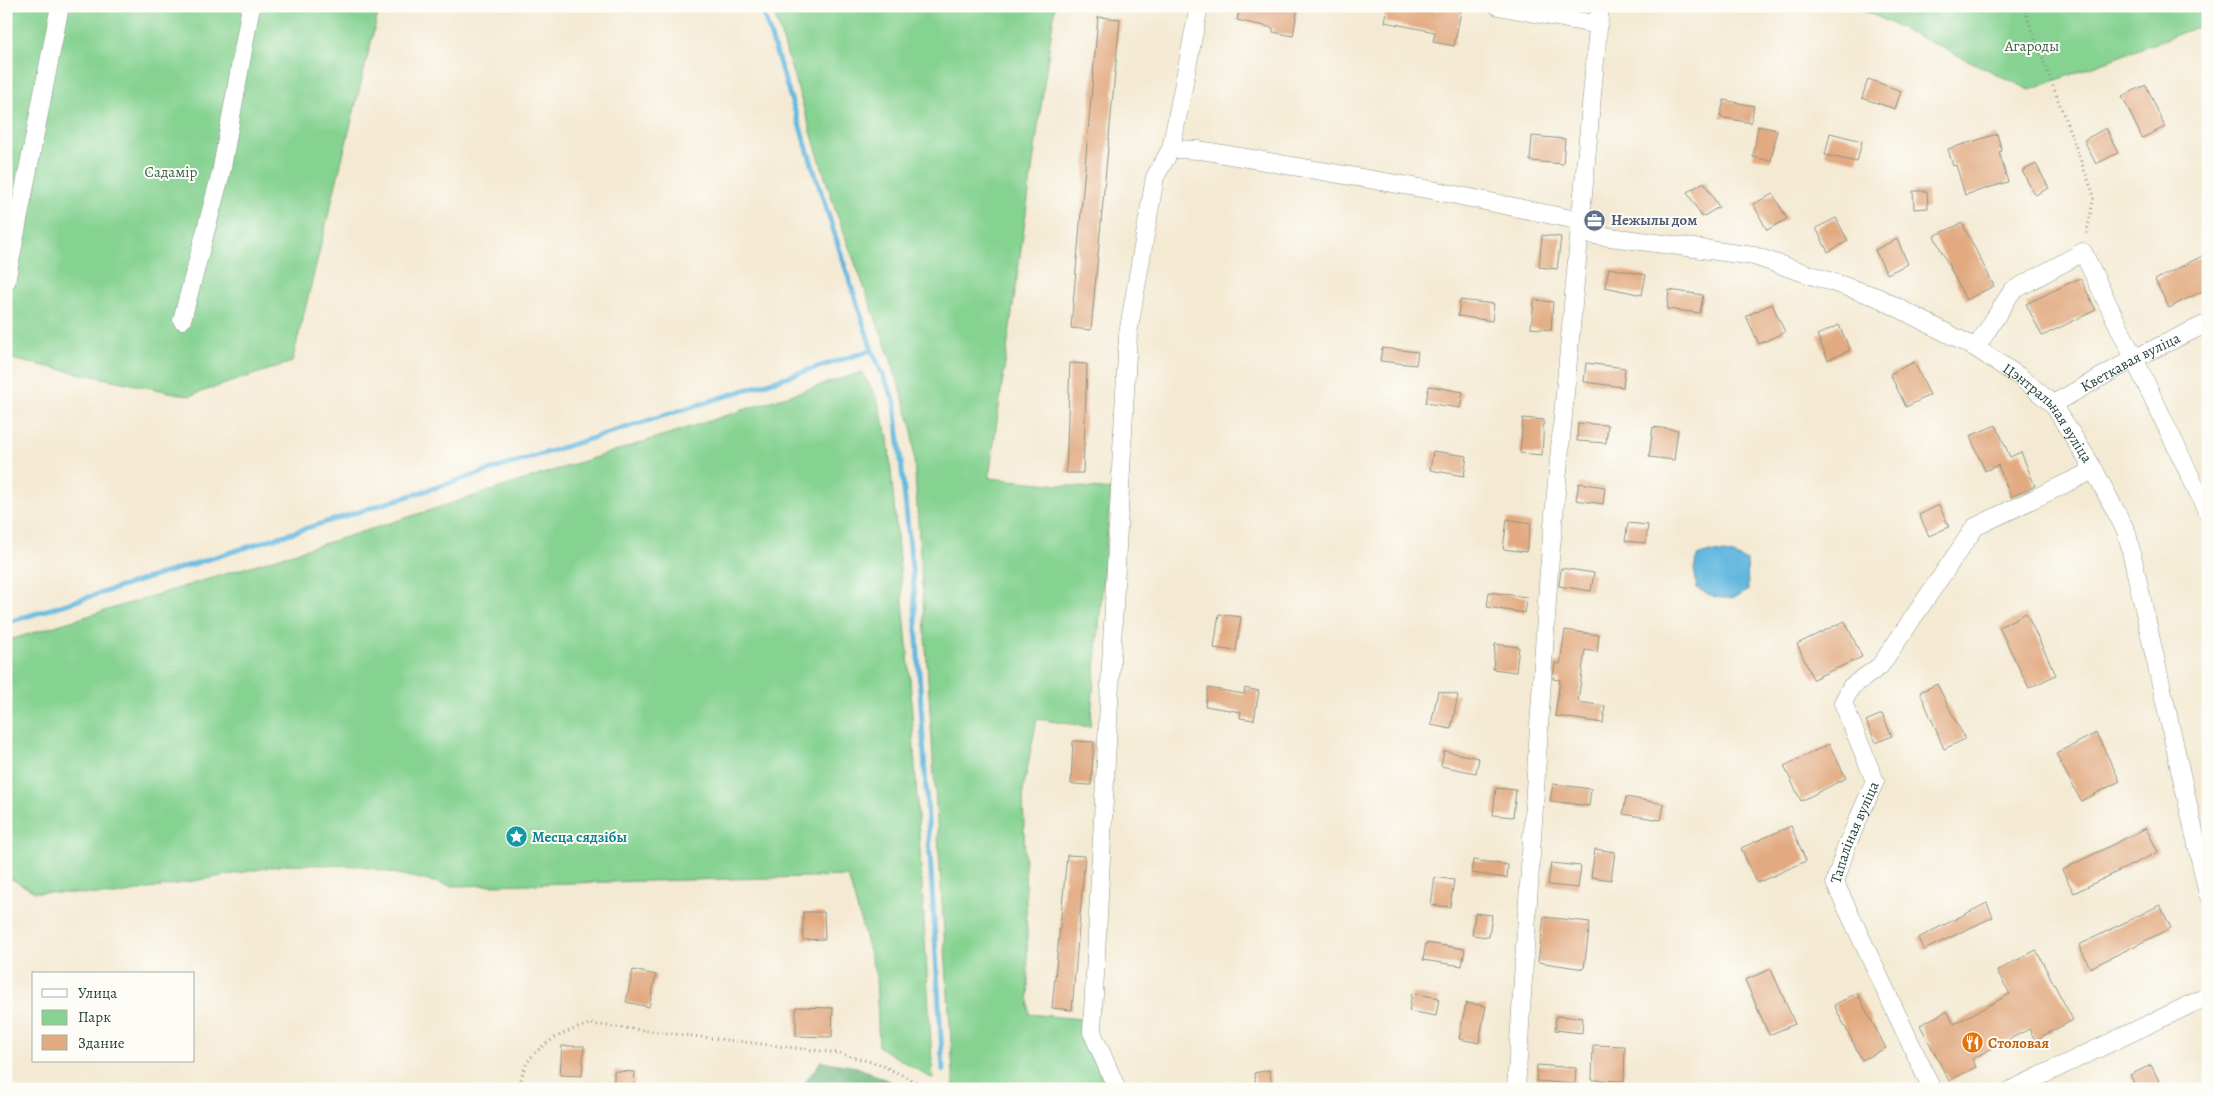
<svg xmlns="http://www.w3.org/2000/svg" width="2214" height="1095" viewBox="0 0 2214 1095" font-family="Alegreya,serif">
<rect width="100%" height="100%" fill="#fdfcf7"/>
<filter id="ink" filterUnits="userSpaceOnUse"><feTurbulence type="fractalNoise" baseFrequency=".02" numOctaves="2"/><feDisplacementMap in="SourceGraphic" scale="10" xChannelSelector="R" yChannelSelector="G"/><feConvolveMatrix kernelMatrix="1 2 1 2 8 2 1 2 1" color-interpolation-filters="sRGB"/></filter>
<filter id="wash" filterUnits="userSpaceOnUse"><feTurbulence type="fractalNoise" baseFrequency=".0096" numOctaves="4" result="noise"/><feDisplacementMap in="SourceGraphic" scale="20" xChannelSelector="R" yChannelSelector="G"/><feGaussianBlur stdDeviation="1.12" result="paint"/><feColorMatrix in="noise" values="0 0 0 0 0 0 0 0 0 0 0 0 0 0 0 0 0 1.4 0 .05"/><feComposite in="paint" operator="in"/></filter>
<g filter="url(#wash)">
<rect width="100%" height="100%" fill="#f4ead3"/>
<!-- green -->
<path fill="#85d291" stroke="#528862" d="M 6,6 L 380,6 L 292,362 L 189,396 L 6,358 Z
M 772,6 L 1055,6 L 989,478 L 1111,490 L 1090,727 L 1037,719 L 1023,790 L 1029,1014 L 1081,1019 L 1106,1089 L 954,1089 L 912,427 L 891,360 L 835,209 Z
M 1855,6 L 2208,6 L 2208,23 L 2030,90 Z
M 862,372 L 877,398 L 888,438 L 910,678 L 933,1079 L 879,1047 L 876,976 L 848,876 L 452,886 L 362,866 L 289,864 L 115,895 L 35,892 L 6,876 L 6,641 L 365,531 Z"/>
<!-- forest -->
<path fill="#6cb47b" stroke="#467858" d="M 821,1061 L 857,1067 L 908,1089 L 800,1089 Z"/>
<!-- water -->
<path fill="#63b8df" stroke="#417a8a" d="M 1710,552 L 1731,554 L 1747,561 L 1748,590 C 1731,603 1714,599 1697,588 L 1694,568 L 1699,555 Z"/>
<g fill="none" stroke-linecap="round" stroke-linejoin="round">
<!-- stream -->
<path stroke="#63b8df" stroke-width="5" d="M 761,6 L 872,350 L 895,403 L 914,588 L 943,1071
M 6,623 L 872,350"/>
</g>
<g id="blocks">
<!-- building -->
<path fill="#e2aa81" d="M 1240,6 L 1298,6 L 1293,36 L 1273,32 L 1273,28 L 1237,20 Z
M 1388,6 L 1415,6 L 1439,11 L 1440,7 L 1461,11 L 1454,46 L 1433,42 L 1435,32 L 1385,22 Z
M 1098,17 L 1120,19 L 1091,330 L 1071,328 Z
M 1868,79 L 1901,91 L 1895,109 L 1862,98 Z
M 2146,85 L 2165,127 L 2142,138 L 2122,96 Z
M 1724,100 L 1754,106 L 1751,123 L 1720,117 Z
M 1758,126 L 1777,130 L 1771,161 L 1753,157 Z
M 2106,128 L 2118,153 L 2096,164 L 2084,140 Z
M 1830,133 L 1862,141 L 1857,162 L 1825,155 Z
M 1997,134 L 2002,151 L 1999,152 L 2008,182 L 1965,195 L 1956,165 L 1953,166 L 1948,149 Z
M 1532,136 L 1565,139 L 1563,164 L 1530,161 Z
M 2036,164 L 2049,188 L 2035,195 L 2022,171 Z
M 1704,182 L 1719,207 L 1702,217 L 1687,192 Z
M 1913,191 L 1927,191 L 1928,208 L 1914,209 Z
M 1773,194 L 1787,219 L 1767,230 L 1753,204 Z
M 1836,218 L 1848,241 L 1828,252 L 1816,228 Z
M 1962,223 L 1994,286 L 1966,300 L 1934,236 Z
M 1542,235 L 1561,237 L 1557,269 L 1539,267 Z
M 1897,239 L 1908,264 L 1887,274 L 1875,250 Z
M 2208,253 L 2208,288 L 2169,308 L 2155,280 Z
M 1609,268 L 1646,275 L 1642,295 L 1605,287 Z
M 2080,278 L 2096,310 L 2042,336 L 2026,304 Z
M 1669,290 L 1703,295 L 1700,313 L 1667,309 Z
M 1460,300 L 1494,304 L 1492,321 L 1458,316 Z
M 1534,300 L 1553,302 L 1551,330 L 1531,328 Z
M 1772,304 L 1785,332 L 1759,344 L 1746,316 Z
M 1839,325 L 1850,350 L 1828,360 L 1817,335 Z
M 1382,348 L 1418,352 L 1416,365 L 1380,361 Z
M 1914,362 L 1930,395 L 1906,407 L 1890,374 Z
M 1070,363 L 1087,364 L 1083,473 L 1066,473 Z
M 1586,363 L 1625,368 L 1623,387 L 1584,382 Z
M 1429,386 L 1463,392 L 1460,408 L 1426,403 Z
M 1523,418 L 1544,420 L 1542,455 L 1520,453 Z
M 1578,423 L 1608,425 L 1606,443 L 1577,441 Z
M 1996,425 L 2010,457 L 2021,452 L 2035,486 L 2011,497 L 1998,465 L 1985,471 L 1970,436 Z
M 1653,427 L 1678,430 L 1674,460 L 1649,457 Z
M 1433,451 L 1467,456 L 1464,476 L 1430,470 Z
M 1579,483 L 1605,487 L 1603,504 L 1576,500 Z
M 1939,505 L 1949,527 L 1929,536 L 1919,515 Z
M 1507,519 L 1531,523 L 1526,552 L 1503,549 Z
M 1628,523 L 1648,525 L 1646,543 L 1625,541 Z
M 1561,568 L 1594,573 L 1591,591 L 1559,586 Z
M 1489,592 L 1527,597 L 1524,613 L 1487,607 Z
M 2026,613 L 2056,675 L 2029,688 L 1999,627 Z
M 1219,614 L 1241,617 L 1236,651 L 1214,648 Z
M 1845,621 L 1862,657 L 1813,679 L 1797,644 Z
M 1565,630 L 1599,635 L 1597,652 L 1585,650 L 1578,702 L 1605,706 L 1603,723 L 1555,716 L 1560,680 L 1553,679 L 1555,663 L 1560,664 Z
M 1495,644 L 1519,647 L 1516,672 L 1493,669 Z
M 1937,684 L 1965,739 L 1944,749 L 1920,692 Z
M 1208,688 L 1244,694 L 1245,688 L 1259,691 L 1254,720 L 1240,718 L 1241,712 L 1205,706 Z
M 1438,691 L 1458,695 L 1451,729 L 1431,725 Z
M 1882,714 L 1892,736 L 1876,743 L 1866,721 Z
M 2096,733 L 2120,781 L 2081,801 L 2056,754 Z
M 1073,741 L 1094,742 L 1091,785 L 1071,784 Z
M 1829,744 L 1846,778 L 1801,801 L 1784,766 Z
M 1444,751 L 1479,758 L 1476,773 L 1441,766 Z
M 1553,784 L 1591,789 L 1589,806 L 1550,801 Z
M 1496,788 L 1516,790 L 1513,817 L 1493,815 Z
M 1626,797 L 1664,804 L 1661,820 L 1623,814 Z
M 1791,826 L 1806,861 L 1757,883 L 1741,848 Z
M 2146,828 L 2158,852 L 2074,893 L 2062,870 Z
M 1595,849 L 1615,852 L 1611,880 L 1591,877 Z
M 1067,855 L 1085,856 L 1072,1010 L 1052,1008 Z
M 1473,860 L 1508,865 L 1507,878 L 1471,873 Z
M 1551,863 L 1581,866 L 1578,888 L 1548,885 Z
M 1435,877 L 1454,880 L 1450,907 L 1431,905 Z
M 1987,903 L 1993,917 L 1924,950 L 1918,938 Z
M 2160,905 L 2171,928 L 2090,968 L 2079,945 Z
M 803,912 L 824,912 L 825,939 L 803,940 Z
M 1475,913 L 1492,915 L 1489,937 L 1472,935 Z
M 1544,917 L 1590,922 L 1584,969 L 1538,962 Z
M 1426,943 L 1465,949 L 1462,966 L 1423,960 Z
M 2036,950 L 2073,1020 L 2035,1040 L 2029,1029 L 1972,1059 L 1976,1067 L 1949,1081 L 1920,1025 L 1947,1011 L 1954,1024 L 2010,994 L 1997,971 Z
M 1771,969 L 1795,1024 L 1769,1035 L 1745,980 Z
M 633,970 L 656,975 L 649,1007 L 626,1002 Z
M 1412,993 L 1439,998 L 1436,1016 L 1409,1011 Z
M 1857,993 L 1886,1048 L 1862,1060 L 1834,1005 Z
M 1466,1003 L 1486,1006 L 1479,1043 L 1459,1039 Z
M 796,1007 L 833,1008 L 832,1037 L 796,1036 Z
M 1556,1016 L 1583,1018 L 1582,1033 L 1555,1030 Z
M 1593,1045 L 1625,1046 L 1624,1081 L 1592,1080 Z
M 562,1046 L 584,1046 L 582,1076 L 560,1075 Z
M 1537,1065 L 1576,1068 L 1575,1084 L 1536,1081 Z
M 2151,1065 L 2163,1089 L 2137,1089 L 2130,1075 Z
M 1269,1070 L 1273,1089 L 1257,1089 L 1254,1073 Z
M 614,1071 L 635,1072 L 634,1089 L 614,1089 Z"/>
</g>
</g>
<g filter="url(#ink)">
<use href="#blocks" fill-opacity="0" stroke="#8a9484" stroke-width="1"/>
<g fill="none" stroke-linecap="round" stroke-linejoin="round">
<defs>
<g id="minor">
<path d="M 1498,6 L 1599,25"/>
<path d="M 1171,149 L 1200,150 L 1432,190 L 1581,221"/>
<path id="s1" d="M 1580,233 L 1754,256 L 1877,297 L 1976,348 L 2020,377 L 2053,404 L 2094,470 L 2127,533 L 2208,894"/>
<path d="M 6,282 L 60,6"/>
<path d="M 182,320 L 221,173 L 251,6"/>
<path d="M 1976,348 L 2012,291 L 2083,252 L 2208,513"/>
<path id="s2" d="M 2053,404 L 2135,358 L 2208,323"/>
<path d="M 1117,1089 L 1092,1032 L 1128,334 L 1155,177 L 1171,149 L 1199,6"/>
<path d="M 1516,1089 L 1549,570 L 1600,6"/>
<path id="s3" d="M 1932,1089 L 1835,883 L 1846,847 L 1875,781 L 1843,703 L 1851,687 L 1880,666 L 1975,527 L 2094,470"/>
<path d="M 2013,1089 L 2208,996"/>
</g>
</defs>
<!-- minor casing -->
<use href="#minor" stroke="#8a9484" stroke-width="19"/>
<!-- path -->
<path stroke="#8a9484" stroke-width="3" stroke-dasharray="1 4" stroke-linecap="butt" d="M 2023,6 L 2094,196 L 2086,237
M 518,1089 C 521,1081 523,1070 527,1063 C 542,1041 566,1031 590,1024 L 838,1053 L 879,1064 L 931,1089"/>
<!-- minor -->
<use href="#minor" stroke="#fff" stroke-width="18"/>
</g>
</g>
<!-- icons -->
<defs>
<symbol id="office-disc" viewBox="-11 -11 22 22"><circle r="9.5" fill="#5c6f8a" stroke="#fdfcf7"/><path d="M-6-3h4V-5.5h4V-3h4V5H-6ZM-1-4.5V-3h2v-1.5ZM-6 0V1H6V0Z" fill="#fff"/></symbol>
<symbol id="sight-disc" viewBox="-11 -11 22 22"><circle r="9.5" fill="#0f9aa8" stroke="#fdfcf7"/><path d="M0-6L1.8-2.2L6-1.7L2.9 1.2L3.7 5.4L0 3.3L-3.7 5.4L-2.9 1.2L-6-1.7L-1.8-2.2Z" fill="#fff"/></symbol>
<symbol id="restaurant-disc" viewBox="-11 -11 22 22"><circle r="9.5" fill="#e8710a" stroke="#fdfcf7"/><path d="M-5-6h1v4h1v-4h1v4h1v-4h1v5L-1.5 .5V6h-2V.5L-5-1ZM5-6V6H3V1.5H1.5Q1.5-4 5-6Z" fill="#fff"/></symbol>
</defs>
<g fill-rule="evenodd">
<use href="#office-disc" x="1582" y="208" width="25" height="25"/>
<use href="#sight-disc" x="504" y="824" width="25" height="25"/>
<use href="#restaurant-disc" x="1960" y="1030" width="25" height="25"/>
</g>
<g text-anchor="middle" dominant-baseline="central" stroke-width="4" stroke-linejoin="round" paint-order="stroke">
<!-- park labels -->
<g font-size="15" fill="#38624b" stroke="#fdfcf7">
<text x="2032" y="46">Агароды</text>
<text x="171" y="172">Садамір</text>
</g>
<!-- service labels -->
<g font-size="15" font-weight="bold" fill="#4e5e75" stroke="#fdfcf7" text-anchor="start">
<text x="1611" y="220">Нежылы дом</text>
</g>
<!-- street labels -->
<g font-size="15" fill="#1f3d34" stroke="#fdfcf7">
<text stroke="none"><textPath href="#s2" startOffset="88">Кветкавая вуліца</textPath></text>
<text stroke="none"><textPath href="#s1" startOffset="515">Цэнтральная вуліца</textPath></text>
<text stroke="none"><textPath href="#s3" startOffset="282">Тапаліная вуліца</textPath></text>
</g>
<!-- culture labels -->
<g font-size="15" font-weight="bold" fill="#0d838f" stroke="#fdfcf7" text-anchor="start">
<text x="532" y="837">Месца сядзібы</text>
</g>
<!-- food labels -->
<g font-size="15" font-weight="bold" fill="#c56008" stroke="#fdfcf7" text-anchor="start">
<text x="1988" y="1043">Столовая</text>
</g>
</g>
<!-- margin -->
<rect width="2214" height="1095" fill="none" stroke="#fdfcf7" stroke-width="25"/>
<!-- legend -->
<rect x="32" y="972" width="162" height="90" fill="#fdfcf7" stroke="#a4b0a9"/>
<rect x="42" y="989" width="25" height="8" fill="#ffffff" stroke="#a4b0a9"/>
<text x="78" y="998" font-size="15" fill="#1f3d34">Улица</text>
<rect x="42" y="1010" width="25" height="15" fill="#85d291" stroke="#a4b0a9"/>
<text x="78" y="1022" font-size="15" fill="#1f3d34">Парк</text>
<rect x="42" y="1035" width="25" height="15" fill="#e2aa81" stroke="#a4b0a9"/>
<text x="78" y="1048" font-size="15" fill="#1f3d34">Здание</text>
</svg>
